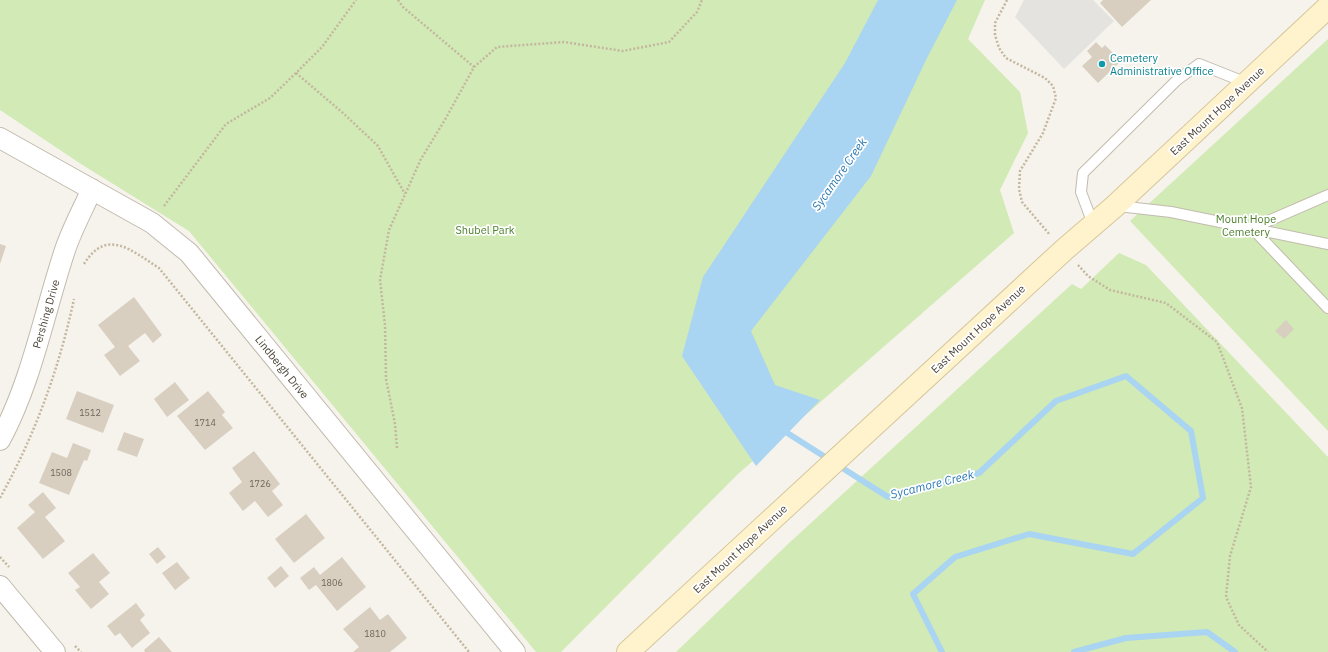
<svg xmlns="http://www.w3.org/2000/svg" width="1328" height="652" viewBox="0 0 1328 652" font-family="'IBM Plex Sans',sans-serif">
<rect width="100%" height="100%" fill="#f6f3ec"/>
<!-- green -->
<path fill="#d2eab5" d="M 0,0 L 985,0 L 968,39 L 1020,92 L 1028,133 L 1000,190 L 1014,233 L 738,474 L 561,652 L 536,652 L 189,231 L 81,164 L 0,110 Z
M 1328,39 L 1328,431 L 1130,221 Z
M 1119,253 L 1146,265 L 1328,457 L 1328,652 L 676,652 L 788,544 L 1072,284 L 1081,289 Z"/>
<!-- parking -->
<path fill="#e5e3e0" d="M 1024,0 L 1093,0 L 1114,21 L 1064,69 L 1015,17 Z"/>
<!-- water -->
<path fill="#a9d4f2" d="M 878,0 L 957,0 L 927,58 L 871,176 L 751,331 L 775,385 L 820,400 L 756,466 L 682,356 L 703,277 L 845,63 Z"/>
<g fill="none" stroke-linecap="round" stroke-linejoin="round">
<!-- stream -->
<path stroke="#a9d4f2" stroke-width="6" d="M 781,429 L 888,497 L 979,473 L 1056,401 L 1126,376 L 1191,431 L 1203,498 L 1133,554 L 1029,534 L 955,557 L 913,594 L 942,652
M 1074,652 L 1126,638 L 1207,632 L 1235,652"/>
</g>
<!-- building -->
<path fill="#d8cfc1" d="M 1103,0 L 1151,0 L 1122,27 L 1100,3 Z
M 1096,42 L 1102,48 L 1105,45 L 1121,61 L 1098,83 L 1082,66 L 1092,57 L 1087,51 Z
M 0,244 L 6,246 L 0,264 Z
M 134,297 L 162,335 L 153,343 L 145,333 L 128,346 L 140,361 L 120,376 L 104,355 L 115,347 L 98,325 Z
M 1286,320 L 1294,329 L 1284,339 L 1275,331 Z
M 175,382 L 189,400 L 167,417 L 154,399 Z
M 77,391 L 114,405 L 103,433 L 66,419 Z
M 208,391 L 225,412 L 222,415 L 233,428 L 205,450 L 177,416 Z
M 124,432 L 144,439 L 137,457 L 117,450 Z
M 73,443 L 91,450 L 87,461 L 84,460 L 69,495 L 39,483 L 52,452 L 67,458 Z
M 254,451 L 280,484 L 272,491 L 283,505 L 268,517 L 255,501 L 243,511 L 229,493 L 242,482 L 232,468 Z
M 43,492 L 56,508 L 45,517 L 65,541 L 43,559 L 17,528 L 35,512 L 28,505 Z
M 306,514 L 325,538 L 294,563 L 275,539 Z
M 158,547 L 166,557 L 157,564 L 149,554 Z
M 93,553 L 110,573 L 99,582 L 109,594 L 91,609 L 75,590 L 80,587 L 68,573 Z
M 342,557 L 366,587 L 337,611 L 316,585 L 309,590 L 300,578 L 314,567 L 320,575 Z
M 177,562 L 190,578 L 175,590 L 162,573 Z
M 281,566 L 289,576 L 275,588 L 267,578 Z
M 136,603 L 145,615 L 140,620 L 150,633 L 132,648 L 120,633 L 115,636 L 107,626 Z
M 370,607 L 380,620 L 388,614 L 407,638 L 390,652 L 353,652 L 359,647 L 343,629 Z
M 159,637 L 172,652 L 145,652 L 144,650 Z"/>
<g fill="none" stroke-linecap="round" stroke-linejoin="round">
<defs>
<path id="lane" d="M 1118,206 L 1171,212 L 1328,244
M 1093,224 L 1081,192 L 1083,173 L 1177,80 L 1199,64 L 1247,83
M 1252,228 L 1328,308
M 1252,228 L 1328,195"/>
<path id="street" d="M 0,138 L 152,223 L 189,253 L 515,652
M 0,440 C 32,381 44,313 65,250 C 72,229 83,209 92,189
M 0,586 L 55,652"/>
<path id="secondary" d="M 628,652 L 1065,249 L 1115,206 L 1328,7"/>
</defs>
<!-- lane casing -->
<use href="#lane" stroke="#c2bbae" stroke-width="12"/>
<!-- street casing -->
<use href="#street" stroke="#c2bbae" stroke-width="22"/>
<!-- secondary casing -->
<use href="#secondary" stroke="#d6c79b" stroke-width="24"/>
<!-- path -->
<path stroke="#c4b79f" stroke-width="2.5" stroke-dasharray="2 2" stroke-linecap="butt" d="M 398,0 L 403,7 L 474,67
M 1007,0 L 995,23 L 995,35 L 999,48 L 1006,58 L 1045,78 L 1053,86 L 1056,98 L 1043,133 L 1020,171 L 1019,189 L 1022,202 L 1050,235
M 296,73 L 343,113 L 378,146 L 405,194
M 164,206 L 226,124 L 270,98 L 296,73 L 322,47 L 356,0
M 84,264 C 107,227 132,251 159,268 L 469,652
M 1078,265 L 1088,276 L 1110,290 L 1166,303 L 1217,342 L 1242,408 L 1251,487 L 1230,556 L 1226,597 L 1239,625 L 1268,652
M 397,448 L 395,424 L 386,379 L 385,325 L 380,280 L 389,230 L 421,159 L 446,118 L 474,67 L 497,47 L 564,42 L 623,51 L 669,42 L 697,12 L 702,0
M 0,498 C 35,435 59,369 74,299
M 0,557 L 9,567
M 75,646 L 81,652"/>
<!-- lane -->
<use href="#lane" stroke="#fff" stroke-width="10"/>
<!-- street -->
<use href="#street" stroke="#fff" stroke-width="20"/>
<!-- secondary -->
<use href="#secondary" stroke="#fff3cd" stroke-width="22"/>
</g>
<!-- markers -->
<circle fill="#0f9aa8" stroke="#fff" stroke-width="1.5" cx="1102" cy="64" r="4"/>
<g text-anchor="middle" dominant-baseline="central" stroke-width="3.5" stroke-linejoin="round" paint-order="stroke">
<!-- number labels -->
<g font-size="9" fill="#6e675b">
<text x="90" y="412">1512</text>
<text x="205" y="422">1714</text>
<text x="61" y="472">1508</text>
<text x="260" y="483">1726</text>
<text x="332" y="582">1806</text>
<text x="375" y="633">1810</text>
</g>
<!-- culture labels -->
<g font-size="11" fill="#0d838f" stroke="#fff" text-anchor="start">
<text x="1110" y="58">Cemetery<tspan x="1110" dy="13">Administrative Office</tspan></text>
</g>
<!-- street labels -->
<g font-size="11" fill="#4b4439" stroke="#fff">
<text transform="translate(1217 111) rotate(-43)">East Mount Hope Avenue</text>
<text transform="translate(46 314) rotate(-74)">Pershing Drive</text>
<text transform="translate(978 329) rotate(-43)">East Mount Hope Avenue</text>
<text transform="translate(282 367) rotate(51)">Lindbergh Drive</text>
<text transform="translate(740 549) rotate(-43)">East Mount Hope Avenue</text>
</g>
<!-- park labels -->
<g font-size="11" fill="#4a7f2a" stroke="#fff">
<text x="1246" y="219">Mount Hope<tspan x="1246" dy="13">Cemetery</tspan></text>
<text x="485" y="230">Shubel Park</text>
</g>
<!-- water labels -->
<g font-size="12" font-style="italic" fill="#2e7ab2" stroke="#fff">
<text transform="translate(839 174) rotate(-55)">Sycamore Creek</text>
<text transform="translate(932 484) rotate(-14)">Sycamore Creek</text>
</g>
</g>
</svg>
